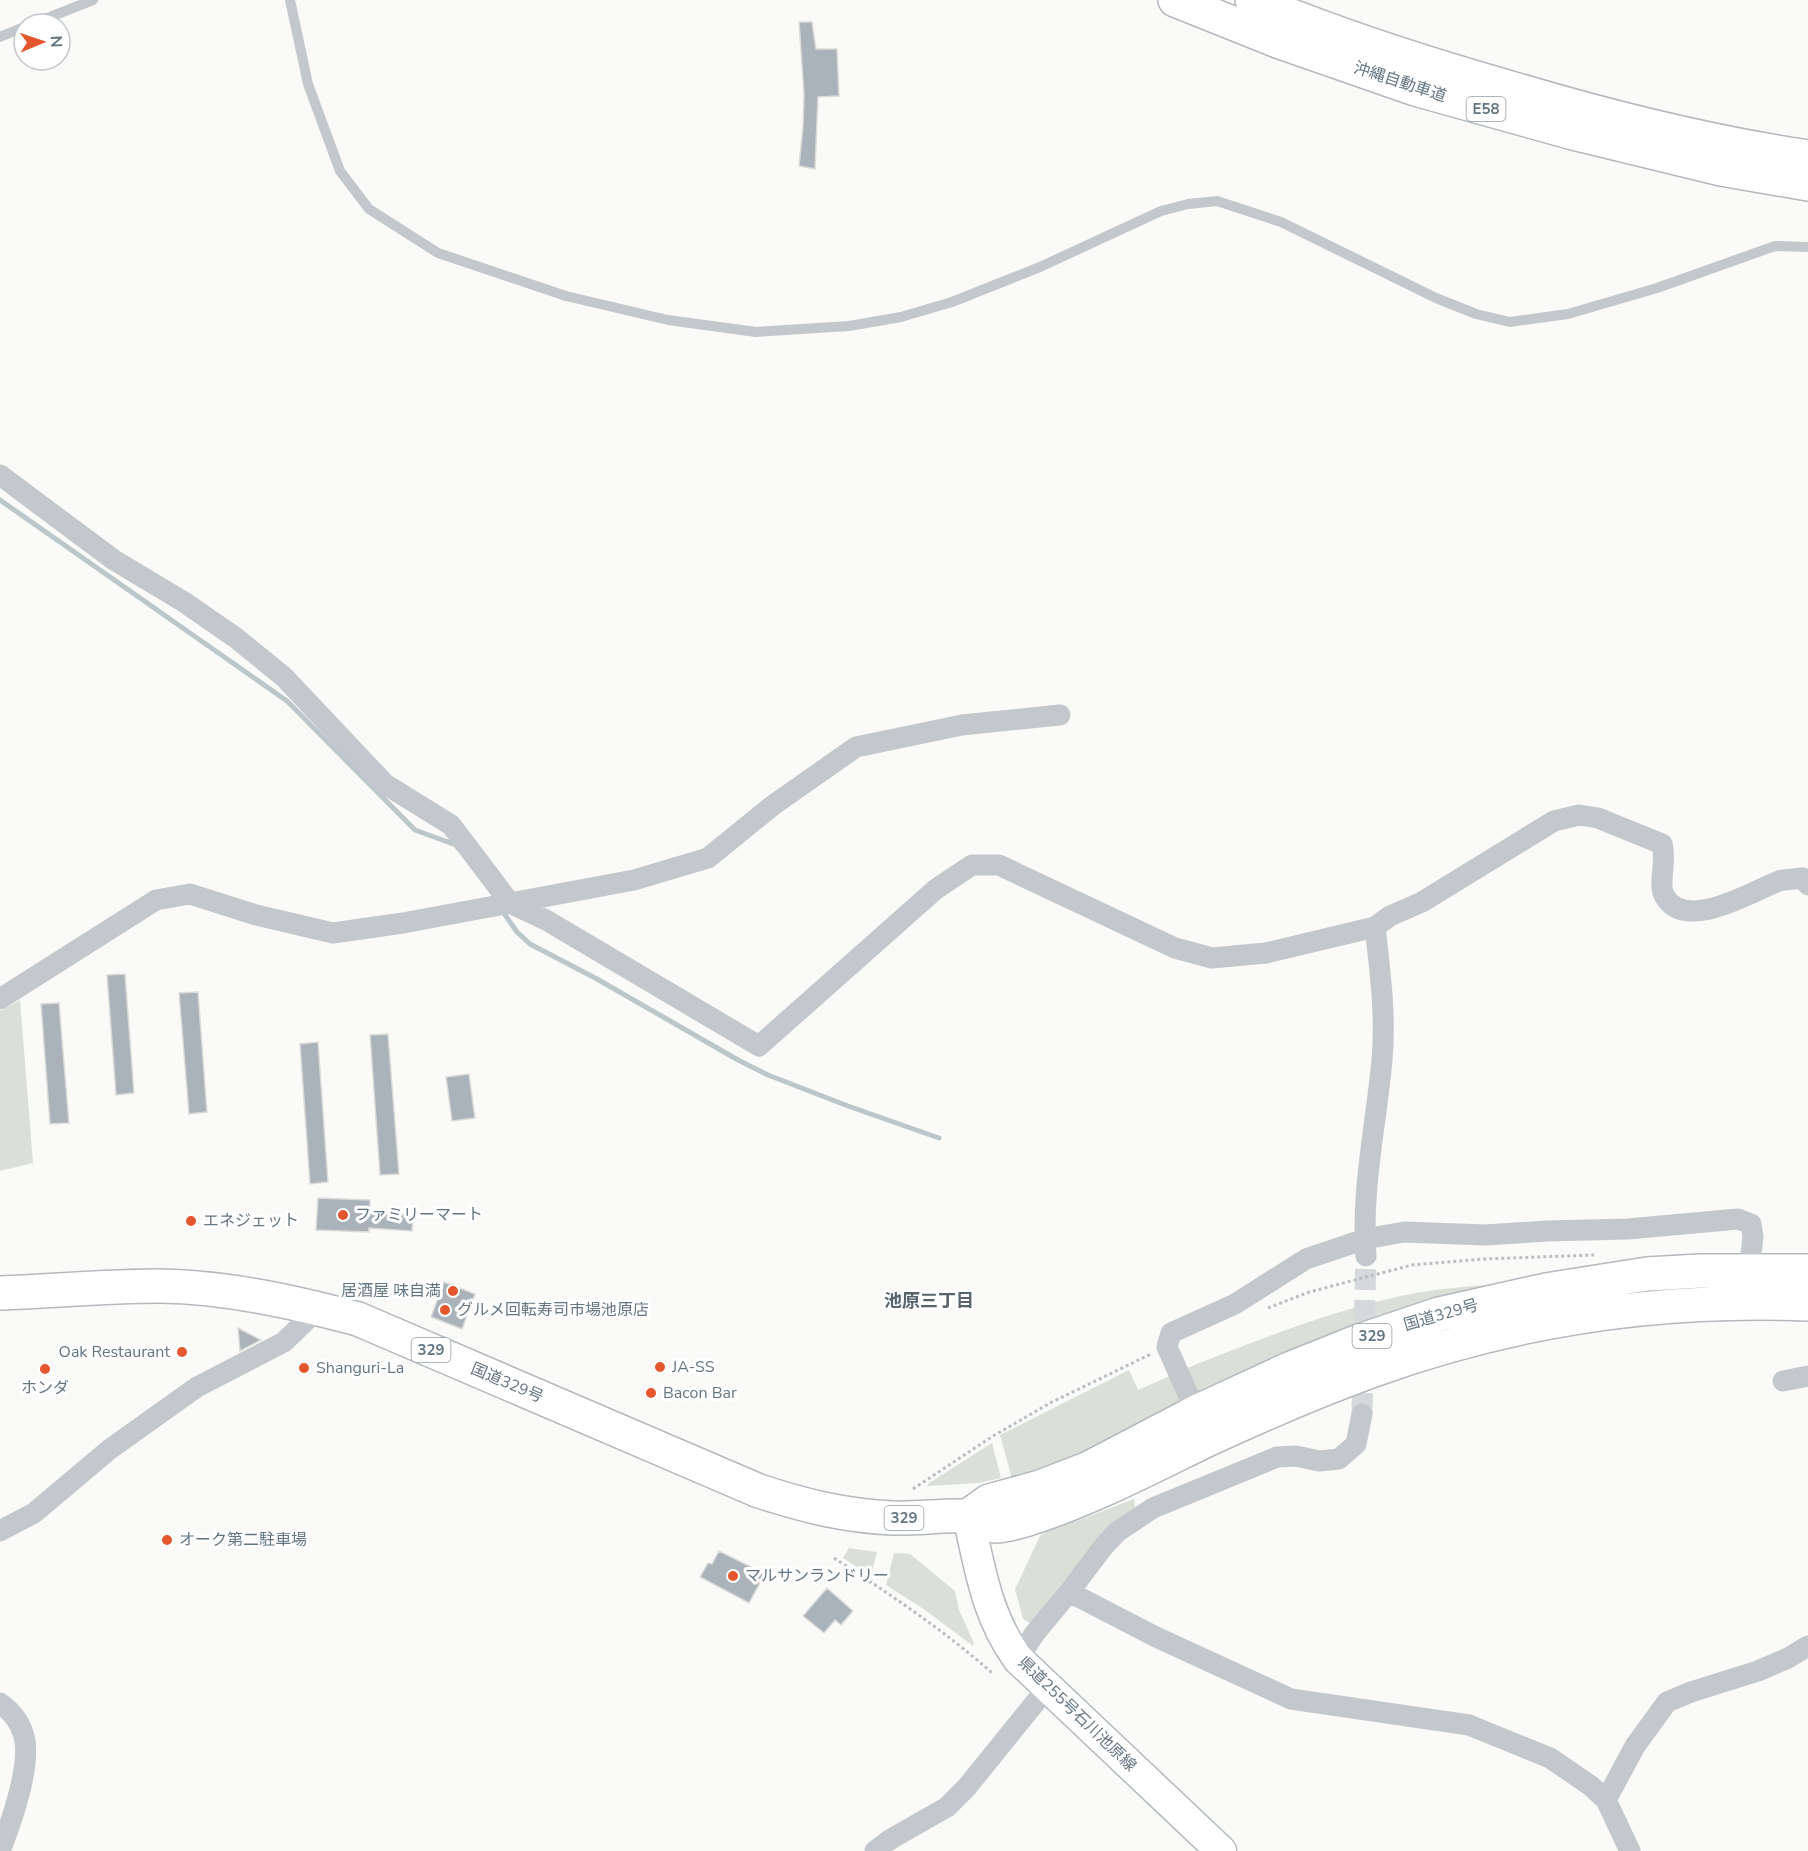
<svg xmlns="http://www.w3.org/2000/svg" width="1808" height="1851" viewBox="0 0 1808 1851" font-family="'Nunito Sans','Noto Sans JP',sans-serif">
<rect width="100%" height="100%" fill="#fafaf8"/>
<!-- green -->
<path fill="#dadfd7" d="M 20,1000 L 33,1163 L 0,1171 L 0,1011 Z
M 1510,1283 L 1196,1399 L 1185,1369 C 1255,1341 1327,1312 1401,1296 C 1437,1288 1473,1286 1510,1283 Z
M 1129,1370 L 1138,1390 L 1172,1375 L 1184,1402 L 1090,1451 L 1013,1482 L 1000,1435 Z
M 992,1443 L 1001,1478 L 978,1483 L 927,1486 L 929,1483 Z
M 1134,1499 L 1135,1507 L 1107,1528 L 1030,1623 L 1023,1619 L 1015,1589 L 1040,1536 L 1050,1529 L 1082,1519 Z
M 849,1548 L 877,1552 L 871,1576 L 843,1558 Z
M 894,1553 L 910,1554 L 955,1591 L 959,1610 L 974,1643 L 973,1646 L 925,1610 L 886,1585 Z"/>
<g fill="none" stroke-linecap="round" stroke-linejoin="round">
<!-- stream -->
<path stroke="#bbc7cb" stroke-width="5" d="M 0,500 L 287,701 L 415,830 L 456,845 L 458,848
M 501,909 L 517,932 L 530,944 L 597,979 L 738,1060 L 768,1075 L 848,1106 L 939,1138"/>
</g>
<!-- building -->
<path fill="#aab3b9" stroke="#dcdcda" stroke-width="1.5" d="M 799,22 L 812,22 L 816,49 L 837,49 L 839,96 L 818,97 L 815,169 L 799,166 L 803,126 L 804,95 Z
M 125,974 L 134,1093 L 116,1095 L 107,975 Z
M 198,992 L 207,1112 L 189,1114 L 179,993 Z
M 59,1003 L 69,1123 L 50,1124 L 41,1004 Z
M 388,1034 L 399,1174 L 380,1175 L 370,1035 Z
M 318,1042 L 328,1182 L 310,1184 L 300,1044 Z
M 469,1074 L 475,1118 L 452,1121 L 446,1077 Z
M 318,1198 L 370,1200 L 370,1213 L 413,1215 L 412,1231 L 369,1228 L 369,1232 L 316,1230 Z
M 444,1282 L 475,1294 L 462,1329 L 431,1317 Z
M 238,1328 L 261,1340 L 240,1351 Z
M 719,1551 L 765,1574 L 749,1603 L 700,1577 L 708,1563 L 712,1564 Z
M 827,1588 L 853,1611 L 841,1625 L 835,1620 L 824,1633 L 803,1616 Z"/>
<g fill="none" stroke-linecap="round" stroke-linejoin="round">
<!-- street-tunnel -->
<path stroke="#d5d9db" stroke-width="21" stroke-dasharray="21 10" stroke-linecap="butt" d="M 1362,1414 L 1366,1256"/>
<defs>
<path id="secondary" d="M 968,1516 C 980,1568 986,1615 1018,1659 L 1221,1851"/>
<path id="highway" d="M 1175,0 L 1280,42 L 1415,89 L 1573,133 L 1721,169 L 1808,184
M 1252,0 C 1336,35 1423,63 1511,88 C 1608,117 1707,142 1808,157
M 0,1293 C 53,1291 107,1286 160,1286 C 227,1287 294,1302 358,1319 L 759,1491 C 805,1506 845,1516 893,1518 C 917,1519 941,1515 965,1516 C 975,1516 985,1526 996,1526 C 1006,1526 1018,1522 1028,1519 C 1091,1499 1149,1468 1209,1439 C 1261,1415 1316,1391 1371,1371 C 1511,1320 1659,1298 1808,1304
M 968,1516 L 989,1501 L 1040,1487 L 1087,1469 L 1196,1412 L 1289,1369 L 1359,1341 L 1439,1314 L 1546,1290 L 1647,1274 L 1700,1271 L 1808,1271"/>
</defs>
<!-- secondary casing -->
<use href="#secondary" stroke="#b3babf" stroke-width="33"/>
<!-- highway casing -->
<use href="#highway" stroke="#b4b9bd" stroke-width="36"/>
<!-- path -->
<path stroke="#bbbfc2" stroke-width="3" stroke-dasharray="3 3" stroke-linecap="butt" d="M 1268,1308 L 1309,1292 L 1412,1265 L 1483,1259 L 1594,1255
M 913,1489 L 993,1436 L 1052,1402 L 1151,1354
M 834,1558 C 888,1593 944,1630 992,1673"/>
<!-- lane -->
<path stroke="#c3c8cc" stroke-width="10" d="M 290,0 L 308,84 L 340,171 L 369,209 L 438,253 L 566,296 L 668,320 L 756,332 L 849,326 L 901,317 L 952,302 L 1040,267 L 1161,211 L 1188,204 L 1217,201 L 1281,222 L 1436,298 L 1476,314 L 1510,322 L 1568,314 L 1657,288 L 1775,246 L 1808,247
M 32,24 L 93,0
M 0,37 L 24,27"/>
<!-- street -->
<path stroke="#c3c8cc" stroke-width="21" d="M 0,475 L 114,560 L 184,602 L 236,638 L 284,677 L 385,784 L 451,825 L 510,903 L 546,920 L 759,1046 L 936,889 L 972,865 L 999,865 L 1175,948 L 1212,958 L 1266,953 L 1375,927 L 1390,916 L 1422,902 L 1554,821 L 1579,815 L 1598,818 L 1662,844 C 1667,861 1658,883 1664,895 C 1684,934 1752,891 1779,881 C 1787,879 1795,879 1803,878 L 1808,885
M 0,999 L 156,900 L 190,894 L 256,915 L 333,933 L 403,923 L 634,880 L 708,858 L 772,806 L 856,747 L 962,725 L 1060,715
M 1366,1256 C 1361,1190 1376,1126 1382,1060 C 1386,1015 1380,971 1375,927
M 1783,1381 L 1808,1376
M 1196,1412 L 1167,1347 L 1171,1333 L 1235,1304 L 1306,1259 L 1365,1239 L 1404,1232 L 1485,1235 L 1547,1231 L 1628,1229 L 1738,1219 L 1751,1224 L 1753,1237 L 1749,1270
M 0,1531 L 34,1513 L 110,1449 L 197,1387 L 284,1342 L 319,1308
M 1069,1592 L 1156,1637 L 1291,1699 L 1469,1725 L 1550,1758 L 1591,1786 L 1606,1800 L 1630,1851
M 1018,1659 L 1035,1633 L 1069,1592 L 1104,1546 L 1117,1532 L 1153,1508 L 1277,1457 L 1296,1456 L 1319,1461 L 1339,1459 L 1356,1444 L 1362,1414
M 0,1703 C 10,1710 19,1721 23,1733 C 33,1761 11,1823 0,1851
M 1606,1800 L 1635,1746 L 1667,1702 L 1691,1692 L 1758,1671 L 1788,1658 L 1808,1646
M 875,1851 L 891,1839 L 947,1807 L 967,1787 L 1047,1688"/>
<!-- secondary -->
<use href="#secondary" stroke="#fff" stroke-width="30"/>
<!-- highway -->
<use href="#highway" stroke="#fff" stroke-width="33"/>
</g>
<!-- markers -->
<g fill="#e4572e" stroke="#fff" stroke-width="2">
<circle cx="343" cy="1215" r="6"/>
<circle cx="191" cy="1221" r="6"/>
<circle cx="453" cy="1291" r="6"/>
<circle cx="445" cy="1310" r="6"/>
<circle cx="182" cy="1352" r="6"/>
<circle cx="660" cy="1367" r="6"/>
<circle cx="304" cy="1368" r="6"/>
<circle cx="45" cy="1369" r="6"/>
<circle cx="651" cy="1393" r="6"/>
<circle cx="167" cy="1540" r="6"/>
<circle cx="733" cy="1576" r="6"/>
</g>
<g text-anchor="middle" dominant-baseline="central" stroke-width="6" stroke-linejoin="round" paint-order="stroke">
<!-- shield labels -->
<g fill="#fff" stroke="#939fa8" stroke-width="1.5">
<rect x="1466.5" y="97" width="39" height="24" rx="4.5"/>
<rect x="1352.5" y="1324" width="39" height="24" rx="4.5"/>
<rect x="411.5" y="1338" width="39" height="24" rx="4.5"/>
<rect x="884.5" y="1506" width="39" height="24" rx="4.5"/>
</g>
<g font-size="15" font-weight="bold" fill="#657683">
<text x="1486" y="109">E58</text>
<text x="1372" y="1336">329</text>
<text x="431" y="1350">329</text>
<text x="904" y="1518">329</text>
</g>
<!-- street labels -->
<g font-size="16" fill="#657683" stroke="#fff">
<text transform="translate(1400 82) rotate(18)">沖縄自動車道</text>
<text transform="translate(1441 1315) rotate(-16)">国道329号</text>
<text transform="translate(507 1383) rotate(23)">国道329号</text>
<text transform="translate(1077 1714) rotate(44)">県道255号石川池原線</text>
</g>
<!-- poi labels -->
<g font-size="16" fill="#657683" stroke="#fff" text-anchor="start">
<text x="355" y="1215">ファミリーマート</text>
<text x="203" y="1221">エネジェット</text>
<text x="441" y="1291" text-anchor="end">居酒屋 味自満</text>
<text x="457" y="1310">グルメ回転寿司市場池原店</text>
<text x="170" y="1352" text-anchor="end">Oak Restaurant</text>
<text x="672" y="1367">JA-SS</text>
<text x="316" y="1368">Shanguri-La</text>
<text x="45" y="1388" text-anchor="middle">ホンダ</text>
<text x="663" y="1393">Bacon Bar</text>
<text x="179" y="1540">オーク第二駐車場</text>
<text x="745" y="1576">マルサンランドリー</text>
</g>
<!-- neighbourhood labels -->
<g font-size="18" font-weight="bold" fill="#57646e" stroke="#fff">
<text x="929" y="1301">池原三丁目</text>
</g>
</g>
<!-- north arrow -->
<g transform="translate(42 42) rotate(88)"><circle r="28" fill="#ffffff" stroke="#c1c8cd" stroke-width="1.5"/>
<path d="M0-4.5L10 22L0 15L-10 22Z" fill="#e4572e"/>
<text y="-9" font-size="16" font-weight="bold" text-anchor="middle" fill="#657683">N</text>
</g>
</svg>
